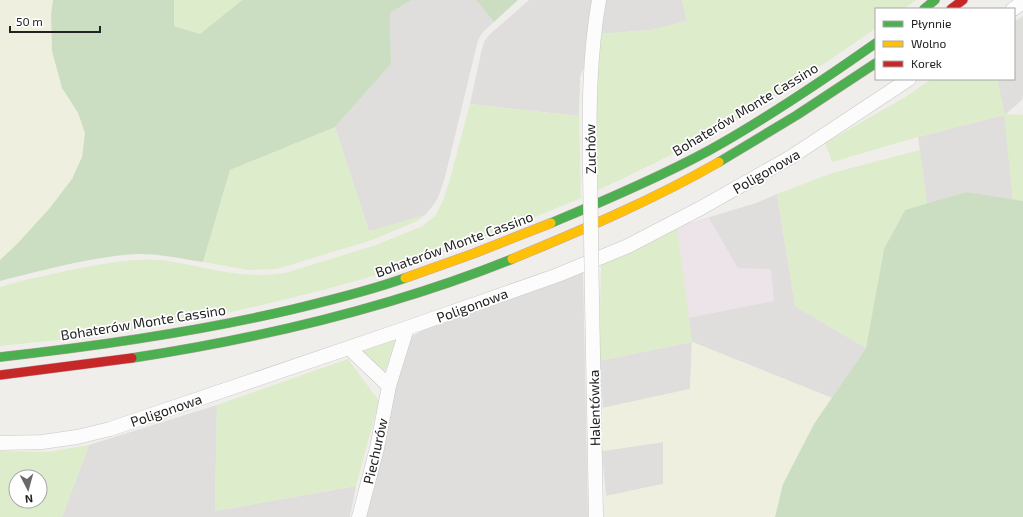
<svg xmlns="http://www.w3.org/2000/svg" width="1023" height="517" viewBox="0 0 1023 517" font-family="'Exo 2',sans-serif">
<rect width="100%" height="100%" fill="#f0eeeb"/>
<!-- residential -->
<path fill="#dfdedc" d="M 412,0 L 476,0 L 494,22 L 483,32 L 478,40 L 445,177 L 438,198 L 431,208 L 425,215 L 369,232 L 335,127 L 391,64 L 390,13 Z
M 529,0 L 595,0 L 587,69 L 583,69 L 580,77 L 579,116 L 470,104 L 481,53 L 484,42 L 489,35 Z
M 603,0 L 682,0 L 687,21 L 651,30 L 598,34 Z
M 1023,16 L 1023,95 L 1022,100 L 1005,115 L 1013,200 L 966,192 L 927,204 L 918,137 L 1004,115 L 997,79 L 1014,79 L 1014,22 Z
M 777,194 L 795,306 L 866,348 L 832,398 L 692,342 L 690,389 L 603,408 L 599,361 L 691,342 L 677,227 L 756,203 Z
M 583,271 L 588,517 L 366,517 L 402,355 L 411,337 L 423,330 Z
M 217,405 L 215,511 L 356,486 L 350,517 L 62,517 L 89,445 Z
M 663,442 L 663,484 L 606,496 L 602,451 Z"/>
<!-- industrial -->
<path fill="#ede4e9" d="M 709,218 L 738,268 L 771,269 L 774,301 L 688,318 L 677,227 Z"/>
<!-- farmland -->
<path fill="#efefdf" d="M 0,0 L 53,0 L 51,14 L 62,88 L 78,113 L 85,133 L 82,157 L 72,179 L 49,209 L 17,244 L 0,260 Z
M 692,342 L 832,398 L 814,424 L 783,484 L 775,517 L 605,517 L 606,496 L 663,484 L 663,442 L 602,451 L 603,408 L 690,389 Z"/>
<!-- grass -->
<path fill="#ddeccb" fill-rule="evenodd" d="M 174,0 L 242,0 L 200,34 L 174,26 Z
M 682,0 L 916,0 L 904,9 L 876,9 L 876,28 C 822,66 767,103 709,134 C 673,155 635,173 598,190 L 594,105 L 598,34 L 651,30 L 687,21 Z
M 931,79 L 997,79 L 1005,114 L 1023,115 L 1023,201 L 1013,200 L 1004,115 L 918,137 L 832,162 L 825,143 L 907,96 Z
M 470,104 L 579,116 L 581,198 C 508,228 435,258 359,280 C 270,305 179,325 87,337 C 58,340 29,343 0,346 L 0,287 C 31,278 60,272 92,266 C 114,262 139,258 161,260 C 205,266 239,280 285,273 L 376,245 L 423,226 L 435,216 L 443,201 L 450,179 Z
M 335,127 L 369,231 L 425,215 L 417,221 L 372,240 L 277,269 L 249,270 L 203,262 L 230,170 Z
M 920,150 L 927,204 L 905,210 L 884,249 L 866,348 L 795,306 L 777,194 L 832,173 Z
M 677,227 L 692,342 L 599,361 L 601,264 Z
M 396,339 L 386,369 L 384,371 L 363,352 L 363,349 Z
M 348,359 L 379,401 L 356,486 L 215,511 L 217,405 Z
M 89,445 L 62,517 L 0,517 L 0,451 L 48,452 ZM 16,477 L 40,477 L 40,501 L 16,501 Z"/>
<!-- forest -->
<path fill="#cbdec1" d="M 53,0 L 174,0 L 174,26 L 200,34 L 242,0 L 412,0 L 390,13 L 391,64 L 335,127 L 230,170 L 203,262 C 181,259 157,253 136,254 C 90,257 44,270 0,281 L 0,260 L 17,244 L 49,209 L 72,179 L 82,157 L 85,133 L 78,113 L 62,88 L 52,51 L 51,14 Z
M 476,0 L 518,0 L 494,22 Z
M 966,192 L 1023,201 L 1023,517 L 775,517 L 783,484 L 814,424 L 866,348 L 884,249 L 905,210 Z"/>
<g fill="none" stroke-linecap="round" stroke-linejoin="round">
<defs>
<path id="street" d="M 1013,9 L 1023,2
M 590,171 C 589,114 589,57 599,0
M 592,299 L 596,517
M 349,348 L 389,386
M 0,443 L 42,442 L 77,437 L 110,429 L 407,328 L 558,275 L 628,246 L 701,208 L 791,157 L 909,79
M 359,517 L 377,448 L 389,386 L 407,328"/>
<path id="fast" d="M 924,9 L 935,0
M 719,162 L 797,115 L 876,63
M 551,223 C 604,201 658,178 708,151 C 766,119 822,81 876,43
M 0,357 C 99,346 197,332 294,309 C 331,300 369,291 405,278
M 132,358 C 262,338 390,308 512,259"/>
<path id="slow" d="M 512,259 C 582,230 653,200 719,162
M 405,278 L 475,253 L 551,223"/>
<path id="jam" d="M 951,9 L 963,0
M 0,375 L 132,358"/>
</defs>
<!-- street casing -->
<use href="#street" stroke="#c9c8c7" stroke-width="15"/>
<!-- fast casing -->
<use href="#fast" stroke="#c5a2ac" stroke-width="10"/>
<!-- slow casing -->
<use href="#slow" stroke="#c5a2ac" stroke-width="10"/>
<!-- jam casing -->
<use href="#jam" stroke="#c5a2ac" stroke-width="10"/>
<!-- street -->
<use href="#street" stroke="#fdfcfc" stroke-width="14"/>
<!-- fast -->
<use href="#fast" stroke="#4caf50" stroke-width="9"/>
<!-- slow -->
<use href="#slow" stroke="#ffc107" stroke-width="9"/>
<!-- jam -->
<use href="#jam" stroke="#c62828" stroke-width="9"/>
<defs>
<path id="street-bridge" d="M 590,171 L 592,299"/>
</defs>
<!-- street-bridge casing -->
<use href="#street-bridge" stroke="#c9c8c7" stroke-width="15" stroke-linecap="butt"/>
<!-- street-bridge -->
<use href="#street-bridge" stroke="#fdfcfc" stroke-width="14"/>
</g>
<g text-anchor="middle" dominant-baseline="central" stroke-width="3.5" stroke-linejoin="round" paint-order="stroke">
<!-- street labels -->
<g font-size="14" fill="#222" stroke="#fff">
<text transform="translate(745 109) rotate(-31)">Bohaterów Monte Cassino</text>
<text transform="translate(590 149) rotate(-91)">Zuchów</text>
<text transform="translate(766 171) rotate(-30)">Poligonowa</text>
<text transform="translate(454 244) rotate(-20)">Bohaterów Monte Cassino</text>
<text transform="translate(472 305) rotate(-20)">Poligonowa</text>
<text transform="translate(143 322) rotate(-9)">Bohaterów Monte Cassino</text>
<text transform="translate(594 408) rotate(-91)">Halentówka</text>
<text transform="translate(166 410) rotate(-19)">Poligonowa</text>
<text transform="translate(375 451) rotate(-77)">Piechurów</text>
</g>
</g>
<!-- legend -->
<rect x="875" y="8" width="140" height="72" fill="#ffffff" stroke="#a7a7a7"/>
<rect x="883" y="21" width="20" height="6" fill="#4caf50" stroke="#a7a7a7"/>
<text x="911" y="28" font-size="12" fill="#222222">Płynnie</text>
<rect x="883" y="41" width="20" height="6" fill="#ffc107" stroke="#a7a7a7"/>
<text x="911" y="48" font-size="12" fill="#222222">Wolno</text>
<rect x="883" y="61" width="20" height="6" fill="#c62828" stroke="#a7a7a7"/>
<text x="911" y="68" font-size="12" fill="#222222">Korek</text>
<!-- north arrow -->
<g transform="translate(28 489) rotate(174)"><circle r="19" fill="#ffffff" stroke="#a7a7a7"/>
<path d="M0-3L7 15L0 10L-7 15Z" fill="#6a6968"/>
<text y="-6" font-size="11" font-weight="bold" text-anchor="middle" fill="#222222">N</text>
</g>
<!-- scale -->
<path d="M10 26v6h90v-6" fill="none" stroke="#222222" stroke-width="2"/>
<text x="16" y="26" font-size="12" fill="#222222" stroke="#ffffff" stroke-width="3" paint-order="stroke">50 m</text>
</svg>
